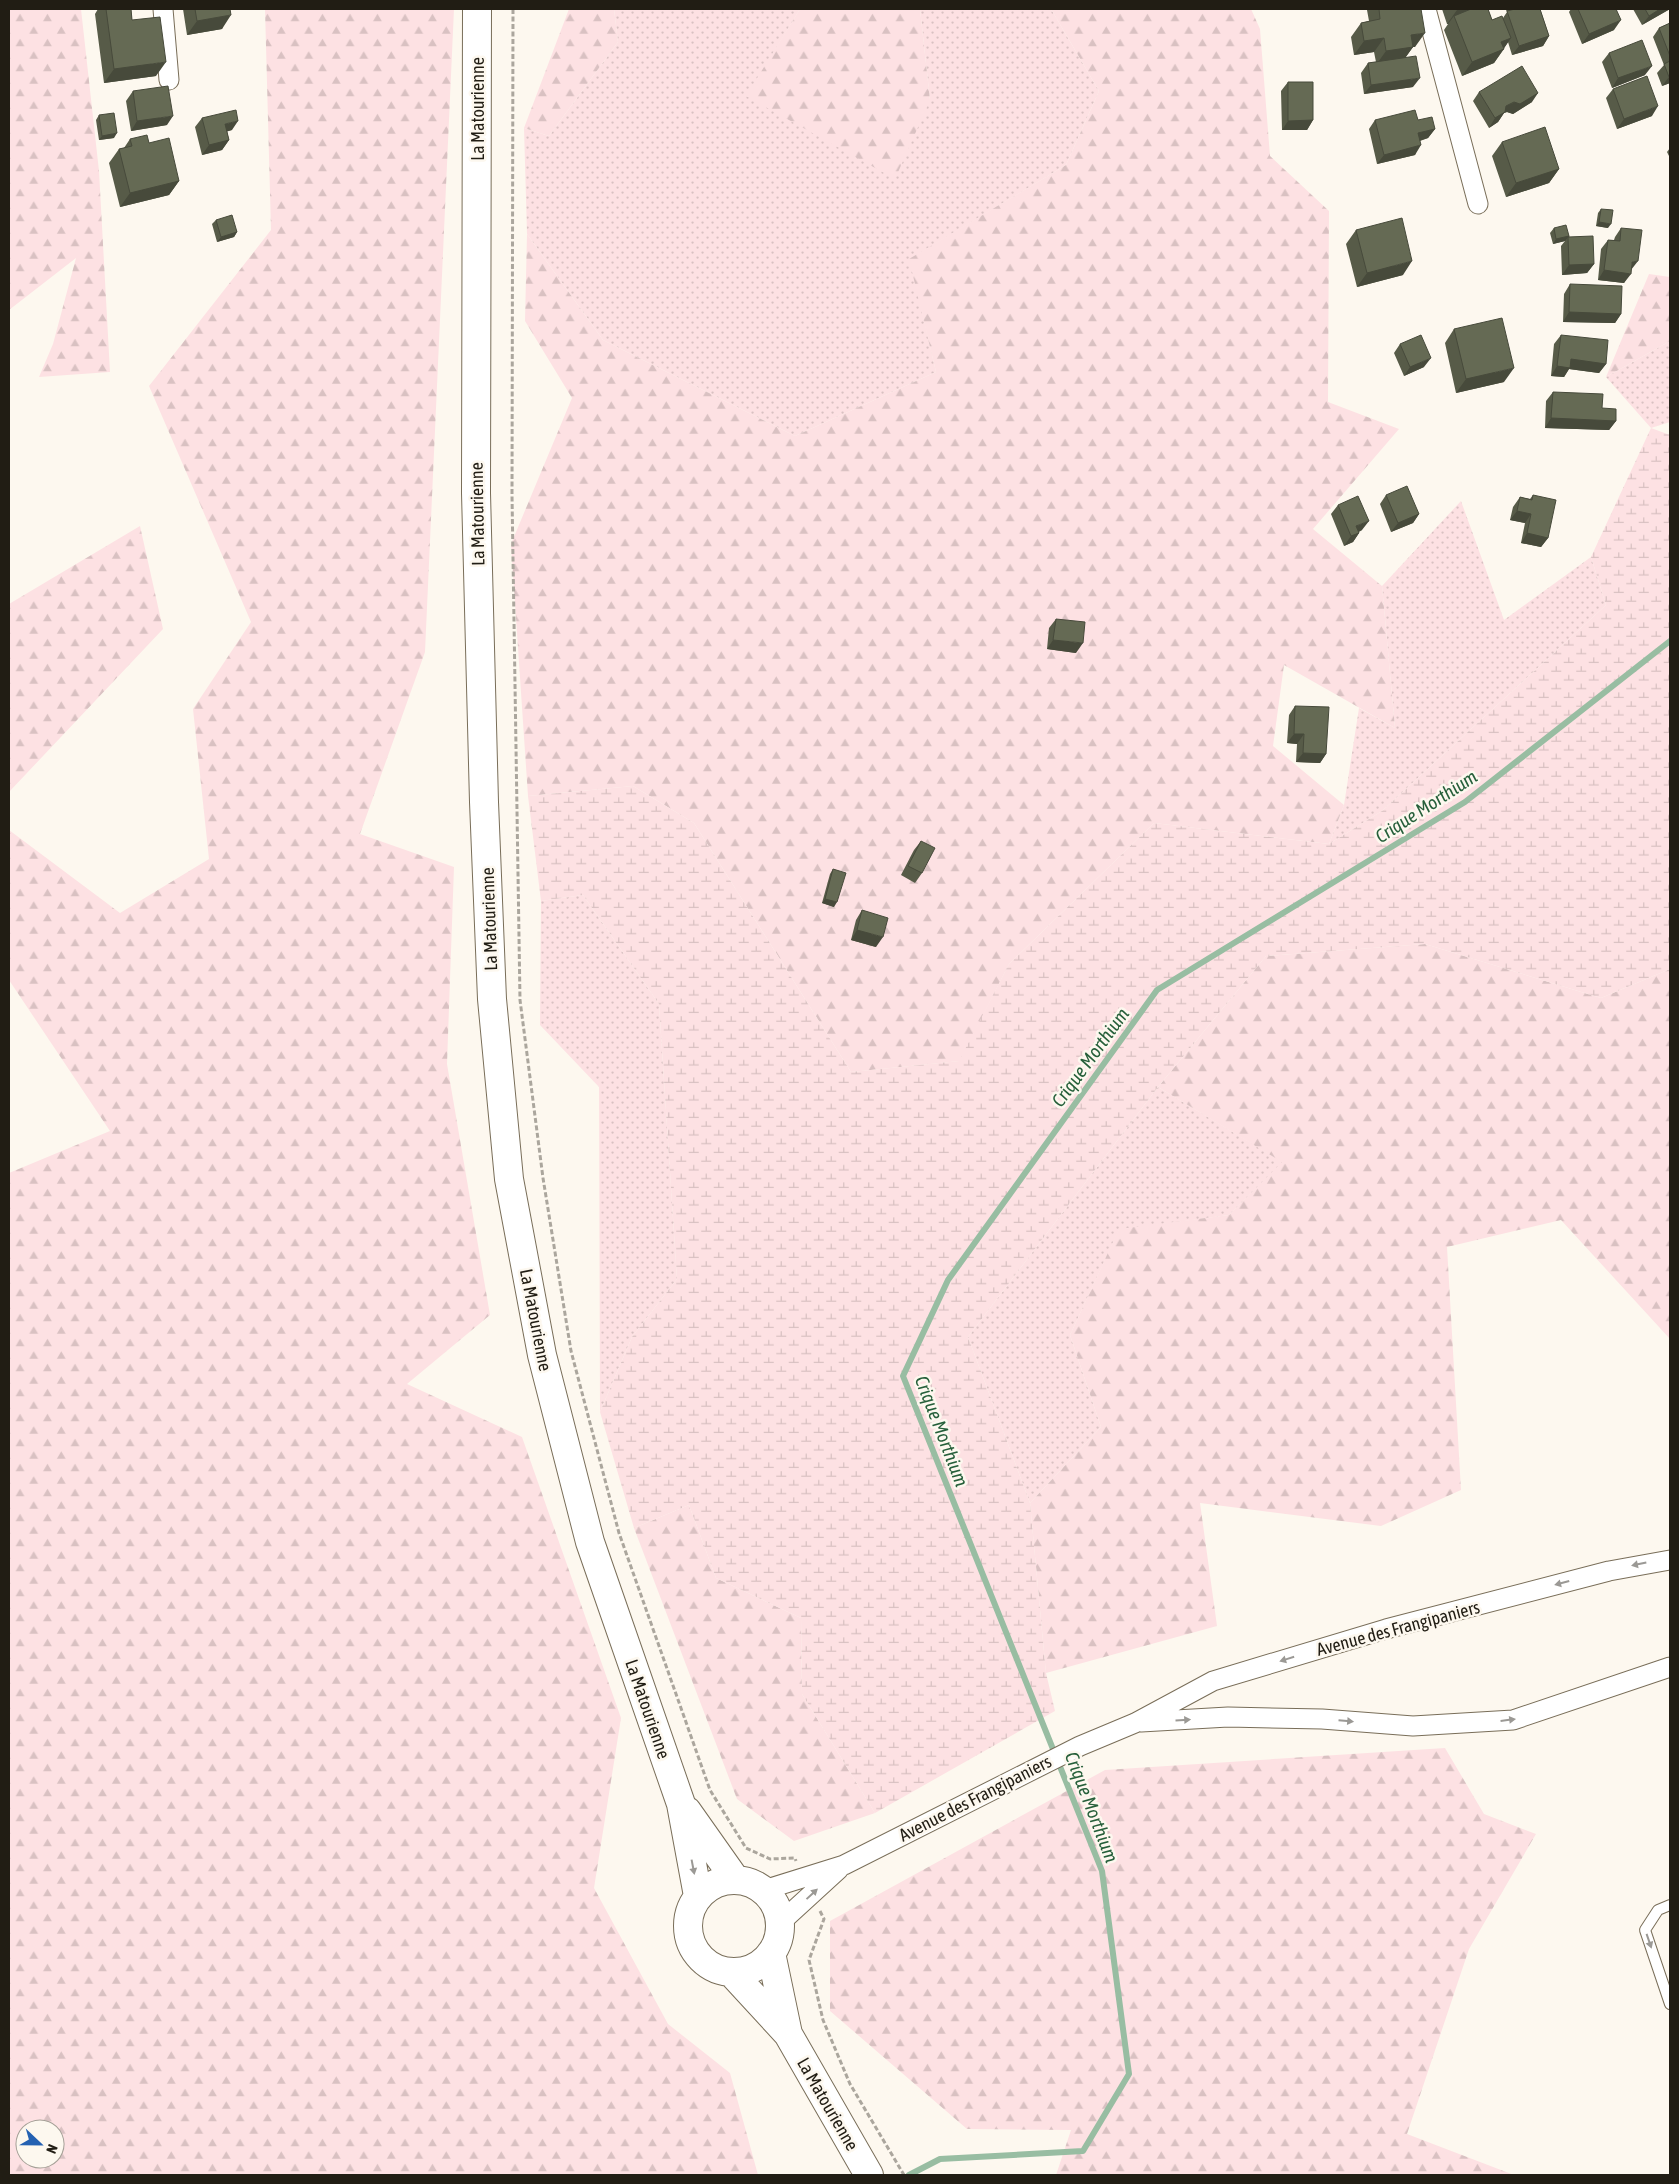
<svg xmlns="http://www.w3.org/2000/svg" width="1679" height="2184" viewBox="0 0 1679 2184" font-family="'Asap Condensed',sans-serif">
<defs>
<pattern id="grass-dots" width="8" height="8" patternUnits="userSpaceOnUse" patternTransform="scale(1.25)"><rect width="8" height="8" fill="#fde1e3"/><path d="M2 2h.1M6 6h.1" fill="none" stroke="#d9c1c2" stroke-width="1.8" stroke-linecap="round"/></pattern>
<pattern id="forest-firs" width="22" height="20" patternUnits="userSpaceOnUse" patternTransform="scale(1.25)"><rect width="22" height="20" fill="#fde1e3"/><path d="M5 1l3.5 6h-7zM16 11l3.5 6h-7z" fill="#d9c1c2"/></pattern>
<pattern id="wetland-marsh" width="20" height="14" patternUnits="userSpaceOnUse" patternTransform="scale(1.25)"><rect width="20" height="14" fill="#fde1e3"/><path d="M1 5h8M5 5V1M11 12h8M15 12V8" fill="none" stroke="#d9c1c2"/></pattern>
</defs>
<rect width="100%" height="100%" fill="#fdf8ef"/>
<!-- grass -->
<path fill="url(#grass-dots)" d="M 614,9 L 800,9 L 747,96 L 930,100 L 920,9 L 1051,9 L 1099,91 L 1066,165 L 910,259 L 936,372 L 795,436 L 603,340 L 527,234 L 524,128 L 549,136 L 618,42 Z
M 1670,341 L 1670,422 L 1651,428 L 1606,377 Z
M 1461,501 L 1504,620 L 1591,557 L 1606,605 L 1382,811 L 1329,844 L 1344,805 L 1359,708 L 1395,728 L 1382,586 Z
M 583,895 L 659,1004 L 677,1279 L 632,1337 L 600,1412 L 599,1087 L 540,1025 L 541,901 Z
M 1158,1087 L 1283,1162 L 1229,1215 L 1119,1230 L 1070,1335 L 1101,1427 L 1030,1503 L 968,1337 Z"/>
<!-- forest -->
<path fill="url(#forest-firs)" fill-rule="evenodd" d="M 9,9 L 81,9 L 99,171 L 110,372 L 39,377 L 53,344 L 76,258 L 9,310 Z
M 265,9 L 454,9 L 425,652 L 360,834 L 454,867 L 447,1064 L 490,1315 L 407,1384 L 522,1437 L 621,1718 L 594,1888 L 668,2024 L 730,2073 L 758,2175 L 9,2175 L 9,1173 L 110,1131 L 9,980 L 9,830 L 120,913 L 209,859 L 193,709 L 251,622 L 149,386 L 271,230 ZM 25,2129 L 55,2129 L 55,2159 L 25,2159 Z
M 569,9 L 614,9 L 618,42 L 549,136 L 524,128 Z
M 800,9 L 920,9 L 930,100 L 895,179 L 746,96 Z
M 1051,9 L 1251,9 L 1260,29 L 1270,156 L 1329,211 L 1328,402 L 1399,429 L 1313,529 L 1382,586 L 1395,728 L 1284,665 L 1273,746 L 1344,805 L 1329,844 L 1154,823 L 1009,964 L 960,1061 L 851,1072 L 694,823 L 633,786 L 528,796 L 511,544 L 572,398 L 525,321 L 527,234 L 603,340 L 795,436 L 936,372 L 909,259 L 1066,165 L 1099,91 Z
M 1649,274 L 1670,277 L 1670,341 L 1606,377 Z
M 140,526 L 163,629 L 9,792 L 9,604 Z
M 1425,944 L 1601,998 L 1670,969 L 1670,1339 L 1561,1220 L 1447,1247 L 1461,1490 L 1381,1526 L 1200,1503 L 1217,1626 L 1046,1673 L 1030,1503 L 1101,1427 L 1070,1335 L 1119,1229 L 1229,1215 L 1282,1162 L 1158,1087 L 1266,956 Z
M 689,1505 L 716,1578 L 801,1618 L 802,1694 L 875,1813 L 794,1841 L 737,1799 L 634,1528 Z
M 1445,1748 L 1484,1814 L 1536,1834 L 1469,1949 L 1407,2134 L 1514,2175 L 1056,2175 L 1071,2130 L 967,2129 L 830,2011 L 830,1921 L 1105,1770 Z"/>
<!-- wetland -->
<path fill="url(#wetland-marsh)" d="M 1651,428 L 1670,435 L 1670,969 L 1601,998 L 1425,944 L 1266,956 L 1158,1087 L 968,1337 L 1030,1503 L 1046,1673 L 1055,1711 L 875,1813 L 802,1694 L 801,1618 L 716,1578 L 689,1505 L 634,1528 L 600,1412 L 632,1337 L 677,1279 L 659,1004 L 583,895 L 541,901 L 528,796 L 633,786 L 694,823 L 851,1072 L 959,1061 L 1009,964 L 1154,823 L 1329,844 L 1382,811 L 1606,605 L 1591,557 Z"/>
<g fill="none" stroke-linecap="round" stroke-linejoin="round">
<!-- stream -->
<path stroke="#98bda2" stroke-width="6" d="M 909,2175 L 940,2159 L 1083,2151 L 1129,2074 L 1102,1871 L 903,1376 L 948,1280 L 1157,990 L 1465,802 L 1670,641"/>
<defs>
<path id="lane" d="M 1670,1905 L 1658,1910 L 1645,1930 L 1670,2004"/>
<path id="street" d="M 163,9 L 169,80
M 1426,9 L 1478,204
M 1141,1722 L 1228,1717 L 1322,1719 L 1413,1726 L 1513,1720 L 1670,1667
M 764,1890 L 844,1865 L 1080,1746 L 1135,1723 L 1213,1681 L 1386,1629 L 1609,1571 L 1670,1560
M 780,1923 L 839,1869"/>
<path id="primary" d="M 477,9 L 476,493 L 484,802 L 492,999 L 509,1179 L 542,1355 L 590,1542 L 681,1804 L 698,1896
M 687,1811 L 735,1879
M688 1926a46 46 0 1 1 92 0a46 46 0 1 1-92 0Z
M 771,1953 L 788,2034
M 731,1972 L 788,2034 L 869,2175"/>
</defs>
<!-- lane casing -->
<use href="#lane" stroke="#796e59" stroke-width="12"/>
<!-- street casing -->
<use href="#street" stroke="#796e59" stroke-width="21"/>
<!-- primary casing -->
<use href="#primary" stroke="#796e59" stroke-width="30"/>
<!-- path -->
<path stroke="#aba69d" stroke-width="3" stroke-dasharray="5 2.5" stroke-linecap="butt" d="M 513,9 L 512,495 L 520,1000 L 543,1178 L 571,1351 L 619,1533 L 710,1790 L 746,1848 L 770,1859 L 795,1858 L 796,1861
M 820,1911 L 824,1919 L 809,1960 L 823,2020 L 850,2084 L 904,2175"/>
<!-- lane -->
<use href="#lane" stroke="#fff" stroke-width="10"/>
<!-- street -->
<use href="#street" stroke="#fff" stroke-width="19"/>
<!-- primary -->
<use href="#primary" stroke="#fff" stroke-width="28"/>
</g>
<!-- wall -->
<path fill="#575b48" d="M 98,9 L 131,9 L 132,20 L 156,76 L 104,83 L 95,14 Z
M 183,9 L 230,9 L 222,29 L 187,35 Z
M 1368,9 L 1421,9 L 1415,47 L 1413,47 L 1405,58 L 1413,87 L 1364,94 L 1361,73 L 1368,63 L 1376,62 L 1374,52 L 1354,55 L 1351,37 L 1361,23 L 1369,21 L 1367,10 Z
M 1442,9 L 1488,9 L 1492,20 L 1503,18 L 1507,12 L 1506,10 L 1507,9 L 1540,9 L 1549,36 L 1543,46 L 1512,55 L 1508,42 L 1504,48 L 1504,49 L 1494,63 L 1462,76 L 1444,30 L 1448,24 L 1447,24 Z
M 1571,9 L 1616,9 L 1614,30 L 1582,44 L 1569,12 Z
M 1633,9 L 1670,9 L 1642,25 Z
M 1670,23 L 1670,83 L 1662,86 L 1657,73 L 1664,65 L 1653,37 L 1659,28 Z
M 1609,53 L 1645,75 L 1612,88 L 1602,62 Z
M 1288,82 L 1313,120 L 1307,130 L 1282,130 L 1281,91 Z
M 1613,89 L 1652,116 L 1617,129 L 1606,98 Z
M 133,91 L 167,125 L 131,131 L 126,101 Z
M 1479,92 L 1532,102 L 1513,114 L 1507,112 L 1504,113 L 1498,122 L 1489,128 L 1473,101 Z
M 99,115 L 114,138 L 99,140 L 96,120 Z
M 202,118 L 232,130 L 227,131 L 229,140 L 222,150 L 202,155 L 195,127 Z
M 1375,120 L 1418,120 L 1435,129 L 1428,138 L 1420,141 L 1415,155 L 1377,164 L 1369,129 Z
M 130,139 L 149,143 L 179,181 L 169,195 L 120,207 L 109,163 L 119,149 L 124,148 Z
M 1502,142 L 1559,169 L 1549,183 L 1506,197 L 1492,156 Z
M 1670,148 L 1670,158 L 1667,152 Z
M 1601,209 L 1608,228 L 1596,226 L 1598,213 Z
M 216,220 L 237,232 L 234,237 L 217,242 L 212,224 Z
M 1554,228 L 1569,236 L 1594,264 L 1587,273 L 1562,275 L 1561,246 L 1565,241 L 1553,244 L 1550,233 Z
M 1621,228 L 1631,270 L 1624,283 L 1598,280 L 1601,249 L 1608,240 L 1614,240 L 1615,237 Z
M 1356,230 L 1403,275 L 1357,287 L 1346,244 Z
M 1570,284 L 1621,314 L 1615,323 L 1563,322 L 1564,294 Z
M 1454,329 L 1504,382 L 1456,393 L 1445,343 Z
M 1561,335 L 1606,364 L 1599,373 L 1569,369 L 1564,377 L 1551,376 L 1554,344 Z
M 1400,344 L 1424,367 L 1404,376 L 1394,353 Z
M 1553,392 L 1602,408 L 1616,421 L 1609,430 L 1545,428 L 1546,401 Z
M 1386,495 L 1419,514 L 1413,523 L 1391,532 L 1380,504 Z
M 1533,495 L 1548,538 L 1541,547 L 1521,543 L 1525,523 L 1510,520 L 1513,507 L 1520,497 L 1530,499 Z
M 1338,505 L 1362,530 L 1359,532 L 1359,533 L 1353,542 L 1344,546 L 1331,514 Z
M 1056,619 L 1076,653 L 1047,649 L 1049,628 Z
M 1295,706 L 1326,754 L 1320,763 L 1296,762 L 1297,744 L 1287,743 L 1289,715 Z
M 921,841 L 922,873 L 915,883 L 901,875 L 914,850 Z
M 833,869 L 834,907 L 822,903 L 830,874 Z
M 862,910 L 876,947 L 851,940 L 856,920 Z"/>
<!-- shaded-wall -->
<path fill="#474a3b" d="M 1460,9 L 1485,9 L 1454,16 L 1448,24 L 1447,24 L 1457,10 Z
M 1660,9 L 1670,9 L 1642,25 L 1649,16 Z
M 231,15 L 222,29 L 187,35 L 197,21 Z
M 1621,20 L 1614,30 L 1582,44 L 1589,34 Z
M 1425,33 L 1415,47 L 1413,47 L 1403,61 L 1376,65 L 1386,51 L 1411,35 Z
M 1549,36 L 1543,46 L 1512,55 L 1519,46 Z
M 1384,38 L 1374,52 L 1354,55 L 1364,41 Z
M 1511,38 L 1494,63 L 1462,76 L 1472,62 L 1501,42 Z
M 166,62 L 156,76 L 104,83 L 114,69 Z
M 1652,66 L 1645,75 L 1612,88 L 1618,78 Z
M 1670,76 L 1670,83 L 1662,86 L 1669,77 Z
M 1420,78 L 1413,87 L 1364,94 L 1371,85 Z
M 1538,93 L 1532,102 L 1513,114 L 1507,112 L 1504,113 L 1498,122 L 1489,128 L 1495,118 L 1506,106 Z
M 1658,106 L 1652,116 L 1617,129 L 1624,119 Z
M 173,116 L 167,125 L 131,131 L 137,121 Z
M 1313,120 L 1307,130 L 1282,130 L 1288,121 Z
M 238,121 L 232,130 L 219,134 L 225,124 Z
M 1435,129 L 1428,138 L 1412,143 L 1418,133 Z
M 117,133 L 114,138 L 99,140 L 102,136 Z
M 229,140 L 222,150 L 202,155 L 209,145 Z
M 1421,145 L 1415,155 L 1377,164 L 1384,155 Z
M 1559,169 L 1549,183 L 1506,197 L 1516,183 Z
M 179,181 L 169,195 L 120,207 L 130,193 Z
M 1599,222 L 1611,224 L 1608,228 L 1596,226 Z
M 237,232 L 234,237 L 217,242 L 221,237 Z
M 1569,236 L 1565,241 L 1553,244 L 1556,239 Z
M 1412,261 L 1403,275 L 1357,287 L 1367,273 Z
M 1638,261 L 1631,270 L 1632,262 Z
M 1594,264 L 1587,273 L 1562,275 L 1569,265 Z
M 1604,270 L 1631,274 L 1624,283 L 1598,280 Z
M 1569,312 L 1621,314 L 1615,323 L 1563,322 Z
M 1431,358 L 1424,367 L 1404,376 L 1410,367 Z
M 1571,359 L 1606,364 L 1599,373 L 1569,369 L 1564,377 L 1551,376 L 1557,366 Z
M 1514,368 L 1504,382 L 1456,393 L 1466,379 Z
M 1551,418 L 1616,421 L 1609,430 L 1545,428 Z
M 1517,511 L 1531,514 L 1525,523 L 1510,520 Z
M 1419,514 L 1413,523 L 1391,532 L 1398,523 Z
M 1369,521 L 1362,530 L 1350,535 L 1356,526 Z
M 1359,533 L 1353,542 L 1344,546 L 1351,536 Z
M 1527,533 L 1548,538 L 1541,547 L 1521,543 Z
M 1053,640 L 1083,643 L 1076,653 L 1047,649 Z
M 1294,734 L 1304,734 L 1297,744 L 1287,743 Z
M 1303,753 L 1326,754 L 1320,763 L 1296,762 Z
M 825,899 L 837,902 L 834,907 L 822,903 Z
M 857,930 L 883,937 L 876,947 L 851,940 Z"/>
<!-- building -->
<path fill="#656a54" stroke="#474a3b" d="M 106,9 L 131,9 L 132,20 L 160,17 L 166,62 L 114,69 Z
M 195,9 L 230,9 L 231,15 L 197,21 Z
M 1379,9 L 1421,9 L 1425,33 L 1411,35 L 1413,47 L 1386,51 L 1384,38 L 1364,41 L 1361,23 L 1380,19 Z
M 1471,9 L 1488,9 L 1492,20 L 1502,16 L 1511,38 L 1501,42 L 1504,49 L 1472,62 L 1454,16 Z
M 1515,9 L 1540,9 L 1549,36 L 1519,46 L 1507,11 Z
M 1578,9 L 1616,9 L 1621,20 L 1589,34 Z
M 1645,9 L 1660,9 L 1649,16 Z
M 1670,23 L 1670,56 L 1659,28 Z
M 1642,40 L 1652,66 L 1618,78 L 1609,53 Z
M 1416,56 L 1420,78 L 1371,85 L 1368,63 Z
M 1670,61 L 1670,76 L 1669,77 L 1664,64 Z
M 1522,66 L 1538,93 L 1520,104 L 1514,102 L 1506,106 L 1505,112 L 1495,118 L 1479,92 Z
M 1647,76 L 1658,106 L 1624,119 L 1613,89 Z
M 1288,82 L 1313,82 L 1313,120 L 1288,121 Z
M 168,86 L 173,116 L 137,121 L 133,91 Z
M 236,110 L 238,121 L 225,124 L 229,140 L 209,145 L 202,118 Z
M 1415,110 L 1418,120 L 1432,117 L 1435,129 L 1418,133 L 1421,145 L 1384,155 L 1375,120 Z
M 114,113 L 117,133 L 102,136 L 99,115 Z
M 1545,127 L 1559,169 L 1516,183 L 1502,142 Z
M 147,135 L 149,143 L 169,138 L 179,181 L 130,193 L 119,149 L 132,146 L 130,139 Z
M 1601,209 L 1613,210 L 1611,224 L 1599,222 Z
M 232,215 L 237,232 L 221,237 L 216,220 Z
M 1402,218 L 1412,261 L 1367,273 L 1356,230 Z
M 1566,225 L 1569,236 L 1556,239 L 1554,228 Z
M 1621,228 L 1642,230 L 1638,261 L 1632,262 L 1631,274 L 1604,270 L 1608,240 L 1620,241 Z
M 1593,236 L 1594,264 L 1569,265 L 1568,237 Z
M 1570,284 L 1622,286 L 1621,314 L 1569,312 Z
M 1502,318 L 1514,368 L 1466,379 L 1454,329 Z
M 1421,335 L 1431,358 L 1410,367 L 1400,344 Z
M 1561,335 L 1608,340 L 1606,364 L 1571,359 L 1570,368 L 1557,366 Z
M 1553,392 L 1603,394 L 1602,408 L 1616,409 L 1616,421 L 1551,418 Z
M 1407,486 L 1419,514 L 1398,523 L 1386,495 Z
M 1533,495 L 1556,500 L 1548,538 L 1527,533 L 1531,514 L 1517,511 L 1520,497 L 1532,500 Z
M 1358,496 L 1369,521 L 1356,526 L 1359,533 L 1351,536 L 1338,505 Z
M 1056,619 L 1085,622 L 1083,643 L 1053,640 Z
M 1295,706 L 1329,707 L 1326,754 L 1303,753 L 1304,734 L 1294,734 Z
M 921,841 L 935,848 L 922,873 L 908,866 Z
M 833,869 L 846,873 L 837,902 L 825,899 Z
M 862,910 L 888,918 L 883,937 L 857,930 Z"/>
<!-- one-way arrows -->
<defs><path id="oneway-solid" d="M-6-.8H1V-3.2L6.5 0L1 3.2V.8H-6Z" transform="scale(1.25)"/></defs>
<g fill="#9b9995">
<use href="#oneway-solid" transform="translate(1639 1564) rotate(168)"/>
<use href="#oneway-solid" transform="translate(1562 1583) rotate(165)"/>
<use href="#oneway-solid" transform="translate(1287 1659) rotate(163)"/>
<use href="#oneway-solid" transform="translate(1183 1720) rotate(-3)"/>
<use href="#oneway-solid" transform="translate(1508 1720) rotate(-7)"/>
<use href="#oneway-solid" transform="translate(1346 1721) rotate(5)"/>
<use href="#oneway-solid" transform="translate(693 1867) rotate(79)"/>
<use href="#oneway-solid" transform="translate(812 1894) rotate(-43)"/>
<use href="#oneway-solid" transform="translate(1649 1941) rotate(71)"/>
</g>
<g text-anchor="middle" dominant-baseline="central" stroke-width="5" stroke-linejoin="round" paint-order="stroke">
<!-- street labels -->
<g font-size="18" fill="#211d14" stroke="#fdf8ef">
<text transform="translate(477 109) rotate(-90)">La Matourienne</text>
<text transform="translate(477 514) rotate(-91)">La Matourienne</text>
<text transform="translate(489 919) rotate(-92)">La Matourienne</text>
<text transform="translate(536 1320) rotate(79)">La Matourienne</text>
<text transform="translate(1398 1628) rotate(-15)">Avenue des Frangipaniers</text>
<text transform="translate(648 1709) rotate(71)">La Matourienne</text>
<text transform="translate(975 1798) rotate(-27)">Avenue des Frangipaniers</text>
<text transform="translate(828 2104) rotate(60)">La Matourienne</text>
</g>
<!-- water labels -->
<g font-size="19" font-style="italic" fill="#265f3a" stroke="#fdf8ef">
<text transform="translate(1426 806) rotate(-33)">Crique Morthium</text>
<text transform="translate(1090 1057) rotate(-54)">Crique Morthium</text>
<text transform="translate(942 1431) rotate(69)">Crique Morthium</text>
<text transform="translate(1092 1807) rotate(69)">Crique Morthium</text>
</g>
</g>
<!-- border -->
<rect width="1679" height="2184" fill="none" stroke="#211d14" stroke-width="20"/>
<!-- north arrow -->
<g transform="translate(40 2144) rotate(112)"><circle r="24" fill="#fdf8ef" stroke="#a5a097"/>
<path d="M0-4L9 19L0 12L-9 19Z" fill="#2461b2"/>
<text y="-8" font-size="14" font-weight="bold" text-anchor="middle" fill="#211d14">N</text>
</g>
</svg>
